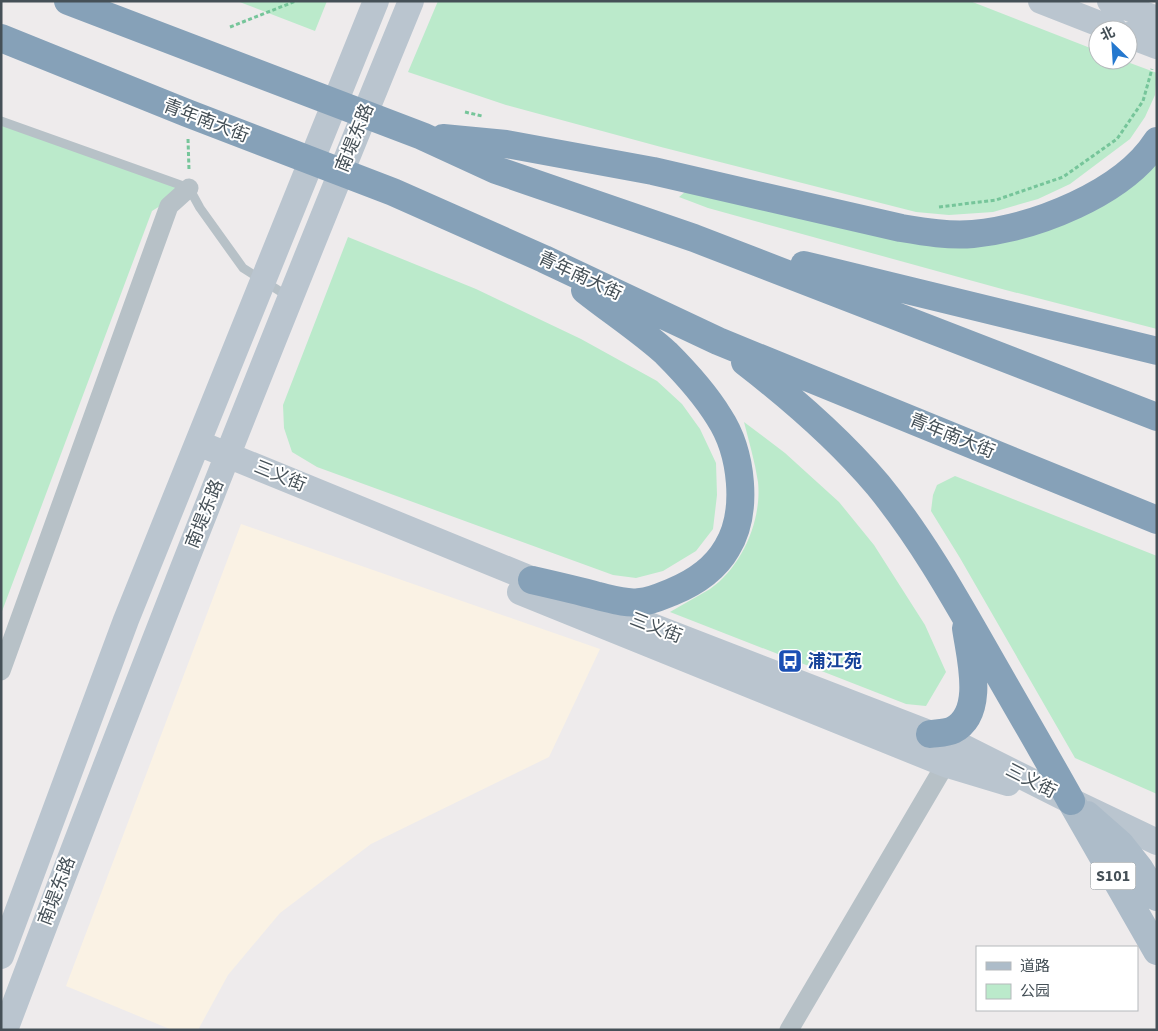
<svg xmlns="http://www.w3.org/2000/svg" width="1158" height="1031" viewBox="0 0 1158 1031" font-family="'Source Sans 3','Noto Sans SC',sans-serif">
<rect width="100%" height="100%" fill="#eeebec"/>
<!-- commercial -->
<path fill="#faf2e4" d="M 241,524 L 600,649 L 549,757 L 371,844 L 280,913 L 228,975 L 198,1030 L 172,1030 L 66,986 Z"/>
<!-- green -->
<path fill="#bbeacb" d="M 237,1 L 327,1 L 315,31 Z
M 438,1 L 970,1 L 1098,51 L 1098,60 L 1122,60 L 1157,73 L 1155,95 L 1145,117 L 1130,139 L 1070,184 L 1038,199 L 993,212 L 949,215 L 916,212 L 661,147 L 506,105 L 408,72 Z
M 1,120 L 189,188 L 152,211 L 1,614 Z
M 1157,155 L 1157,329 L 1002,289 L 708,208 L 679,197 L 685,192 L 956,245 Z
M 348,237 L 476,289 L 581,339 L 657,381 L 682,404 L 700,429 L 716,463 L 717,495 L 713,529 L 696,551 L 663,571 L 636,578 L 613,575 L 317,467 L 292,452 L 284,428 L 283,405 Z
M 744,422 L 785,453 L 839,502 L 874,545 L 925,625 L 946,672 L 926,706 L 906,704 L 670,612 C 683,604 697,597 710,589 C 742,567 762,520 758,482 C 755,462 749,442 744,422 Z
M 955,476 L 1157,556 L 1157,794 L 1075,758 L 960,558 L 931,511 L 933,495 L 937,485 Z"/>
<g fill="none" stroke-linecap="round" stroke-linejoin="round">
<!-- path -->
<path stroke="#76c59a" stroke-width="3" stroke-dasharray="4 2.5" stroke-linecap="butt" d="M 230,27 L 296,1
M 465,112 L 482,116
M 188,139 L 189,170
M 939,207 L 996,200 L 1063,177 L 1117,139 L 1143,101 L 1152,69"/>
<!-- lane -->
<path stroke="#b7c1c7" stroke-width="9" d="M 1,121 L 189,188 L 200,208 L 243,268 L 289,297"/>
<!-- street -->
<path stroke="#b7c1c7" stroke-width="19" d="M 1,671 L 169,206 L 189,188
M 789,1030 L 952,753"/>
<!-- secondary -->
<path stroke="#bac5cf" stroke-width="26" d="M 1041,1 L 1115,30
M 1110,1 L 1157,19
M 1128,35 L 1157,46
M 198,443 L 553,588
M 520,592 L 945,764 L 1008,783
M 592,603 L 957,744 L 1071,801 L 1157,842
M 1,956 L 126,620 L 376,1
M 5,1030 C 135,685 271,342 411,1"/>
<!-- primary -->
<path stroke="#adbcc9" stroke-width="28" d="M 1071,801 L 1157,951
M 1087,815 L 1120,844 L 1139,868 L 1157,897"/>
<!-- highway -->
<path stroke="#86a1b8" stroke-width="28" d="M 68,1 L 422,136 L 496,170 L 694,238 L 1157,417
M 1,38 L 187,113 L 393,192 L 544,259 L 718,341 L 1157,520
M 443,138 L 506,144 L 653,171 L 901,228 C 925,232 949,236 973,234 C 1034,228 1123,194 1157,141
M 804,265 L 1157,351
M 745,362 C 793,399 839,439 878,485 C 919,535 951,591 983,647 C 1012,698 1042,749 1071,801
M 532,580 C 554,585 576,590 598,596 C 611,599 626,604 639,602 C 650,602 662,596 672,592 C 694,583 715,569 727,548 C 749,512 742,452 719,417 C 705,394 685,372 666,353 C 642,331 610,310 585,290
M 930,734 C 937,733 947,733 953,730 C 986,713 970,657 966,628"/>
</g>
<!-- icons -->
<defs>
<symbol id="bus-square" viewBox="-11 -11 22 22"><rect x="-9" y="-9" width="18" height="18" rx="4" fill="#1a4fb4" stroke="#fff"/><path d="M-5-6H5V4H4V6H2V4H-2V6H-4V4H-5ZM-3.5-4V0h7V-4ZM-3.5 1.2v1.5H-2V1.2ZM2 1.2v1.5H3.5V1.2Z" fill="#fff"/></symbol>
</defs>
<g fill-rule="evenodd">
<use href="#bus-square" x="776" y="647" width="28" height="28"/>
</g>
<g text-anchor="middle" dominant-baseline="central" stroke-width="4" stroke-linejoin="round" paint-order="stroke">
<!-- shield labels -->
<rect fill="#fff" stroke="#7d8489" stroke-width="1" x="1090.5" y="862.5" width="45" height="27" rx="4"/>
<g font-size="16" font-weight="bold" fill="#455057">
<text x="1113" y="876">S101</text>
</g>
<!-- street labels -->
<g font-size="18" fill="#455057" stroke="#fff">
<text transform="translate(206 121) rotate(21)">青年南大街</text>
<text transform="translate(355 138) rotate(-68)">南堤东路</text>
<text transform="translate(580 276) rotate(25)">青年南大街</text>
<text transform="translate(952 436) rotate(22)">青年南大街</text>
<text transform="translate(280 476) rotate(22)">三义街</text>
<text transform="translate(205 514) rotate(-68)">南堤东路</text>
<text transform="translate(656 628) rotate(21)">三义街</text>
<text transform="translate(1031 781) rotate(27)">三义街</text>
<text transform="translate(57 891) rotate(-69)">南堤东路</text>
</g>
<!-- transit labels -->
<g font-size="18" font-weight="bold" fill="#164399" stroke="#fff" text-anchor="start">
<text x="808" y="661">浦江苑</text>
</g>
</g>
<!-- border -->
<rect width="1158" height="1031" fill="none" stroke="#455057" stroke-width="5"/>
<!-- legend -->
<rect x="976" y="946" width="162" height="65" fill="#ffffff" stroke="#b5b9bc"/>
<rect x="986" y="962" width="25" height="8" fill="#adbcc9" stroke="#b5b9bc"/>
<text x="1020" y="971" font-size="15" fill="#455057">道路</text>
<rect x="986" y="984" width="25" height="15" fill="#bbeacb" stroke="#b5b9bc"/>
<text x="1020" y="996" font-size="15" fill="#455057">公园</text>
<!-- north arrow -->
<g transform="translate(1113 45) rotate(335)"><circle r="24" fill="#ffffff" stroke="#b5b9bc"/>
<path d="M0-4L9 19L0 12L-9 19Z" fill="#2578ce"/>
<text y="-8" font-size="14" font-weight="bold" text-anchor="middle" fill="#455057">北</text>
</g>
</svg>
